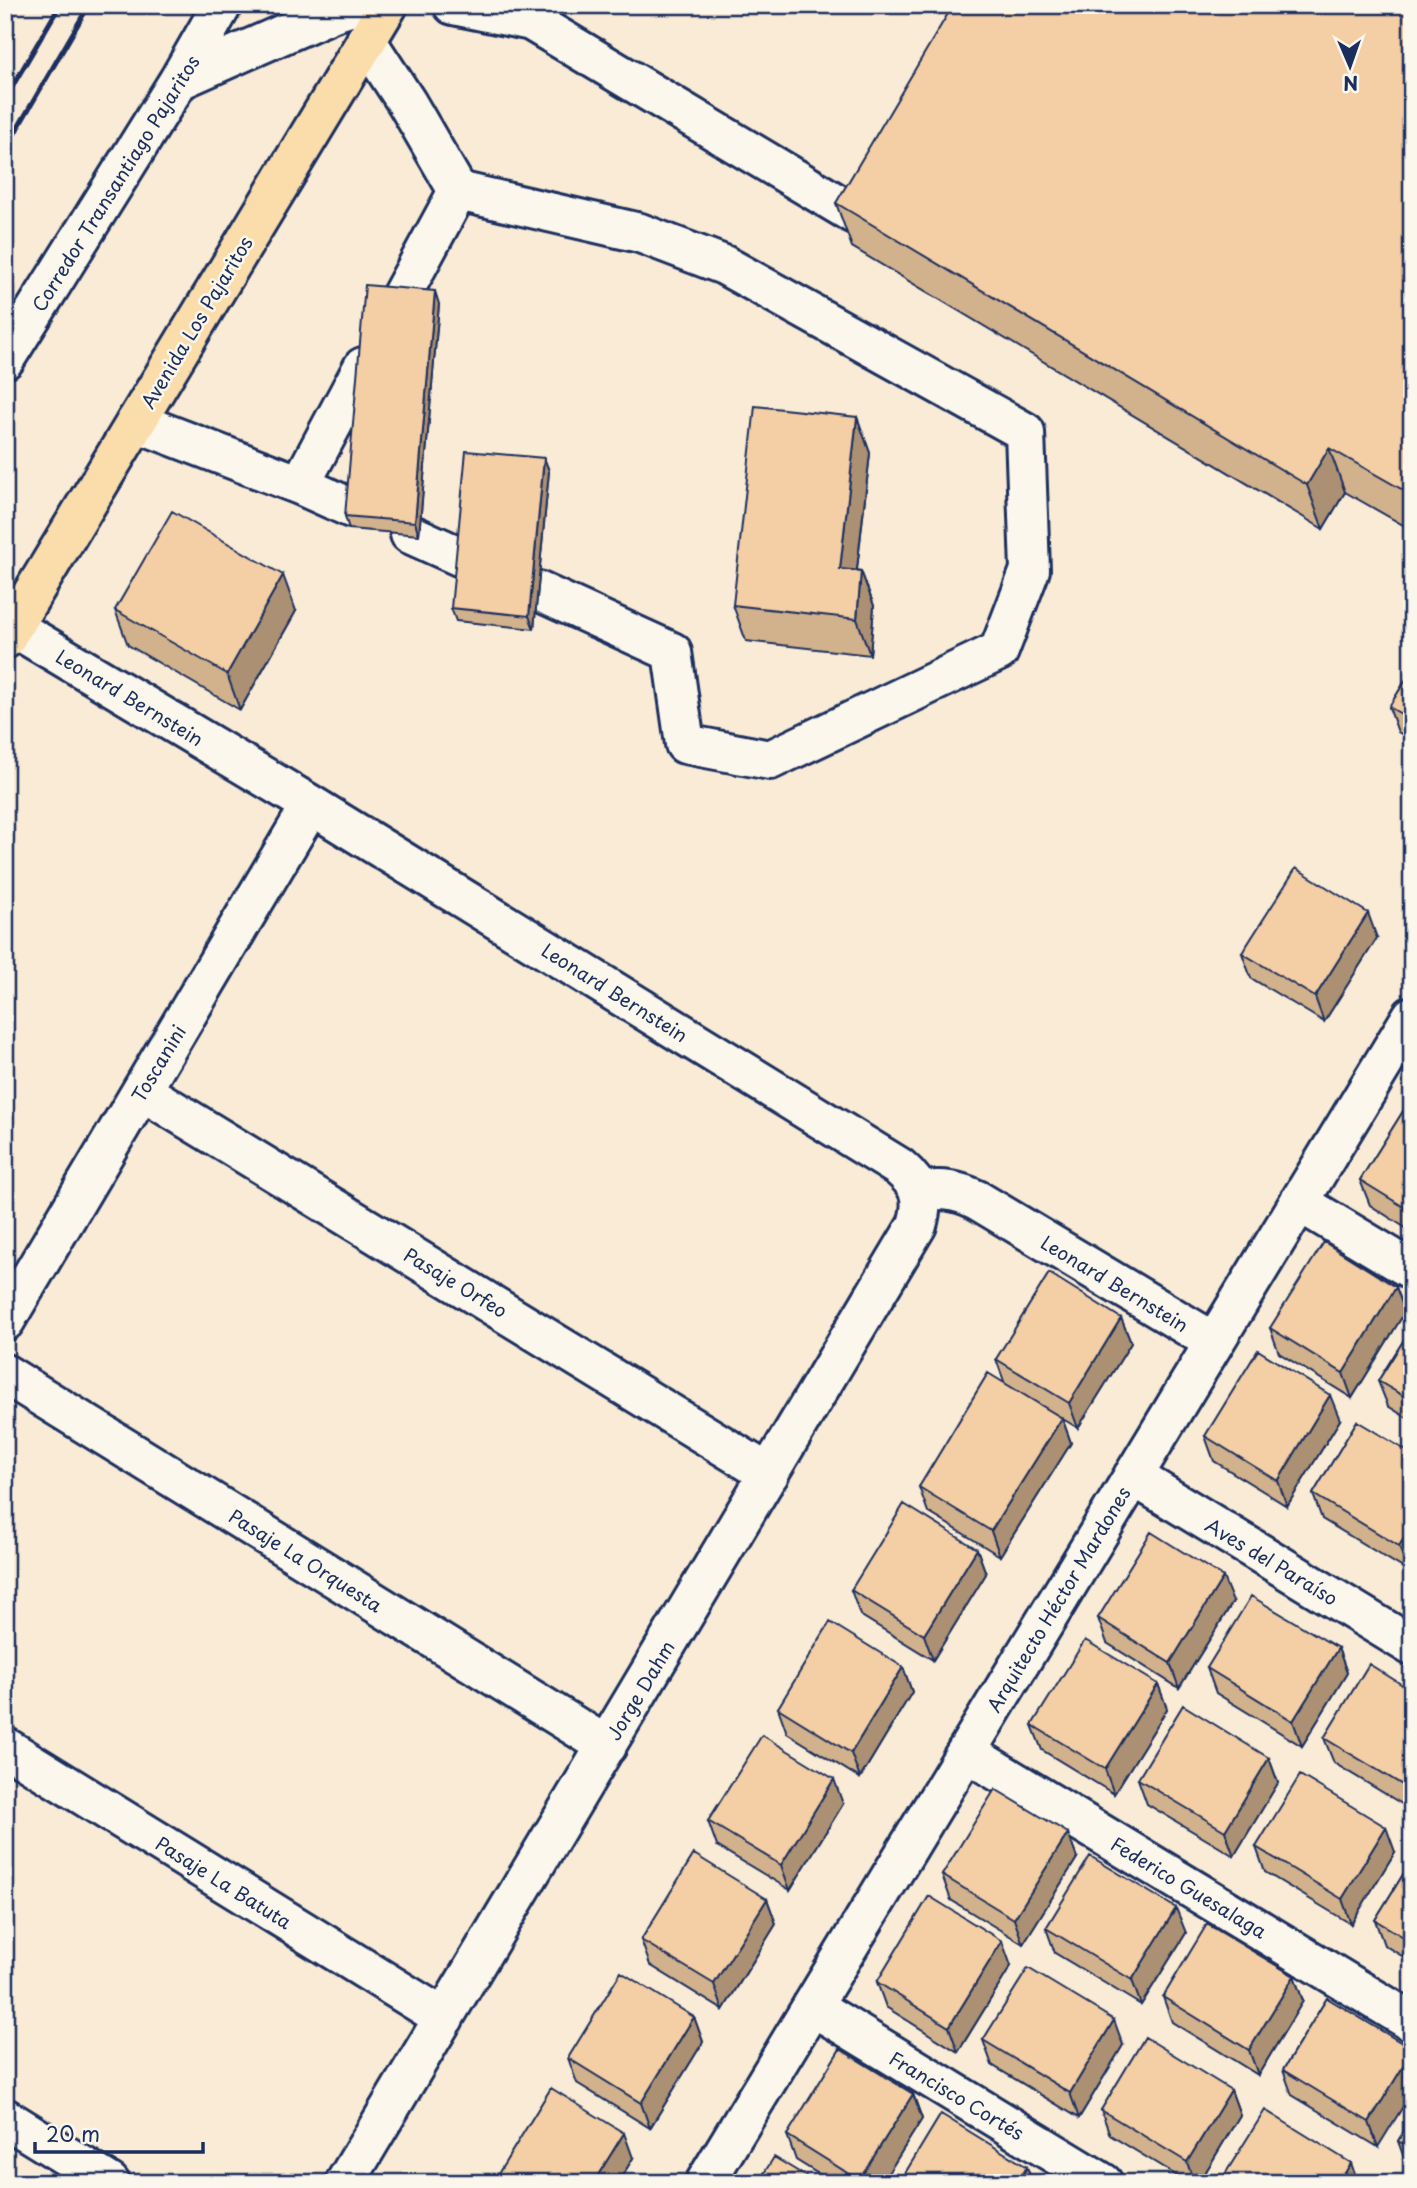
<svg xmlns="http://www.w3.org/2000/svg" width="1417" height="2188" viewBox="0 0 1417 2188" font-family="'Playpen Sans',sans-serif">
<rect width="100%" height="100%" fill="#f9ebd6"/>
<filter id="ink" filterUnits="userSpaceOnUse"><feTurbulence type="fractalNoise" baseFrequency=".0143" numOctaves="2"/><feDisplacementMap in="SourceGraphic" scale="14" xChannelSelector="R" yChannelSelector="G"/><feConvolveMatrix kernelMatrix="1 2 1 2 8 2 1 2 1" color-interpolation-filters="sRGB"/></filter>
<g filter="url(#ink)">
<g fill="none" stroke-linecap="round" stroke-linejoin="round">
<defs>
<path id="minor" d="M 453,5 L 531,21 L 854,214 L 871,187
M 366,40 L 407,103 L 458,191 L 640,233 L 724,265 L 1025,432 L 1030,570 L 999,651 L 770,760 L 685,744 L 672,652 L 538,591
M 179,80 L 331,13 L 356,5
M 399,300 L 458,191
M 5,359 L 179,80 L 222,5
M 136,422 L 300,485 L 351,508
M 300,485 L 363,367
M 410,534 L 461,557
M 13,627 L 311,805 L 899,1167 C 920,1185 925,1198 917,1225 L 345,2183
M 142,1091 L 769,1474
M 920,1192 C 941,1188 957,1190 977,1200 L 1214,1342
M 1299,1202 L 1412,1270
M 5,1321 L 311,805
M 5,1374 L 607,1746
M 1133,1476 L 1412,1646
M 5,1747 L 444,2018
M 966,1752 L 1412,2022
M 812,2006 L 1103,2183
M 5,2118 L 110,2183
M 705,2183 L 1412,1016"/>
<path id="major" d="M 5,639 L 388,5"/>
</defs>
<!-- minor casing -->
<use href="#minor" stroke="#1b2f5e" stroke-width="44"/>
<!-- major casing -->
<use href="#major" stroke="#1b2f5e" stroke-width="44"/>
<!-- minor -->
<use href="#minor" stroke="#fbf7ec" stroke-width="38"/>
<!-- major -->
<use href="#major" stroke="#fbddab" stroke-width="38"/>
<!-- rail -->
<path stroke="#1b2f5e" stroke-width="5" d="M 5,99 L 60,5
M 5,150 L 89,5"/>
</g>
<!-- wall -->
<path fill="#d2b18d" stroke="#1b2f5e" stroke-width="2" d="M 1412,5 L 1412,530 L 1345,492 L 1323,529 L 852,247 L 836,203 Z
M 439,304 L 419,535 L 349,529 L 345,516 Z
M 857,417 L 870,453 L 857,570 L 861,571 L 874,606 L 870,655 L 746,641 L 733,605 Z
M 544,458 L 549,471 L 534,629 L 456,621 L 451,608 Z
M 115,610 L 296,611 L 240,710 L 128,645 Z
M 1412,670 L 1412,740 L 1398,732 L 1389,707 Z
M 1377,938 L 1324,1022 L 1251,978 L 1242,953 Z
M 1412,1097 L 1412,1232 L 1370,1205 L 1360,1180 Z
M 1396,1287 L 1405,1312 L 1352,1398 L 1279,1353 L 1270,1328 Z
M 1121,1318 L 1131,1343 L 1078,1428 L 1041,1406 L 1062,1418 L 1071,1443 L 1000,1556 L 928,1512 L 919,1487 L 1005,1384 L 996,1359 Z
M 1412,1327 L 1412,1421 L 1388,1406 L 1378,1381 Z
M 1340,1420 L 1287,1506 L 1214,1461 L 1205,1436 Z
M 1357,1421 L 1408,1571 L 1322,1519 L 1313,1494 Z
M 977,1549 L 986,1574 L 933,1660 L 860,1615 L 851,1590 Z
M 1233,1602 L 1179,1688 L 1107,1643 L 1098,1618 Z
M 1338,1648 L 1347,1673 L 1302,1746 L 1216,1693 L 1207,1668 Z
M 903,1667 L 912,1692 L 860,1778 L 787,1733 L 778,1708 Z
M 1158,1684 L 1167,1709 L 1114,1794 L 1042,1750 L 1032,1725 Z
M 1412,1691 L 1412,1810 L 1334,1763 L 1324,1738 Z
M 1269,1758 L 1278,1783 L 1234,1856 L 1147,1804 L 1138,1779 Z
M 843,1804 L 790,1890 L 717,1846 L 708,1821 Z
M 1256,1847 L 1395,1852 L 1351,1924 L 1265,1872 Z
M 1077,1858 L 1023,1944 L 951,1900 L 942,1875 Z
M 1412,1860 L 1412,1962 L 1384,1945 L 1375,1920 Z
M 767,1899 L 776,1924 L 723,2010 L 650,1965 L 641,1940 Z
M 1046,1928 L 1186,1933 L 1141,2005 L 1055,1953 Z
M 1011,1966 L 958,2052 L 886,2007 L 877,1982 Z
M 1294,1976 L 1303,2001 L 1258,2075 L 1172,2022 L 1163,1997 Z
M 1327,1998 L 1378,2147 L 1292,2095 L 1283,2070 Z
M 694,2017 L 703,2042 L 650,2128 L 577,2083 L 568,2058 Z
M 983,2040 L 1123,2045 L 1079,2118 L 992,2065 Z
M 1231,2090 L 1240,2115 L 1199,2183 L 1189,2183 L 1110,2135 L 1101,2110 Z
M 913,2094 L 922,2119 L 882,2183 L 833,2183 L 796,2160 L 787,2135 Z
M 1412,2118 L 1412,2168 L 1407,2166 L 1398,2141 Z
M 633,2158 L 618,2183 L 501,2183 L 498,2174 Z"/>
<!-- shaded-wall -->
<path fill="#ab9073" stroke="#1b2f5e" stroke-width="2" d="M 435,291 L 439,304 L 419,535 L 415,522 Z
M 857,417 L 870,453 L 853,604 L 840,569 Z
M 1329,448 L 1345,492 L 1323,529 L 1307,485 Z
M 544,458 L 549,471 L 534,629 L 529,616 Z
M 861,571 L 874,606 L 870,655 L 857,619 Z
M 283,575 L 296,611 L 240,710 L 227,674 Z
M 1368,913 L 1377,938 L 1324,1022 L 1315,997 Z
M 1396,1287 L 1405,1312 L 1352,1398 L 1343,1373 Z
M 1121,1318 L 1131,1343 L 1078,1428 L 1069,1403 Z
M 1330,1395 L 1340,1420 L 1287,1506 L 1278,1481 Z
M 1062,1418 L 1071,1443 L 1000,1556 L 991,1531 Z
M 1412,1525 L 1412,1565 L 1408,1571 L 1399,1546 Z
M 977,1549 L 986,1574 L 933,1660 L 924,1635 Z
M 1223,1577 L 1233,1602 L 1179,1688 L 1170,1663 Z
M 1338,1648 L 1347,1673 L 1302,1746 L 1293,1721 Z
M 903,1667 L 912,1692 L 860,1778 L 851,1753 Z
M 1158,1684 L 1167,1709 L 1114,1794 L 1105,1769 Z
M 1269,1758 L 1278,1783 L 1234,1856 L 1225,1831 Z
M 834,1779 L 843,1804 L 790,1890 L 781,1865 Z
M 1386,1827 L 1395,1852 L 1351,1924 L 1342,1899 Z
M 1068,1833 L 1077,1858 L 1023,1944 L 1014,1919 Z
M 767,1899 L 776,1924 L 723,2010 L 714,1984 Z
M 1176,1908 L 1186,1933 L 1141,2005 L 1132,1980 Z
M 1002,1941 L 1011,1966 L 958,2052 L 949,2027 Z
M 1294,1976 L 1303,2001 L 1258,2075 L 1249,2050 Z
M 694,2017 L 703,2042 L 650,2128 L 641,2103 Z
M 1114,2020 L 1123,2045 L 1079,2118 L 1070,2093 Z
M 1412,2052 L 1412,2092 L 1378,2147 L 1369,2122 Z
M 1231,2090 L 1240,2115 L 1199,2183 L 1194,2183 L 1187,2162 Z
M 913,2094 L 922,2119 L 882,2183 L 860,2183 L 859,2180 Z
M 624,2133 L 633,2158 L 618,2183 L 593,2183 Z
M 1351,2163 L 1358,2183 L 1339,2183 Z
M 1027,2167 L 1033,2183 L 1017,2183 Z"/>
<!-- building -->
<path fill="#f4cea4" stroke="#1b2f5e" stroke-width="2" d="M 953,5 L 1412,5 L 1412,495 L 1329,448 L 1307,485 L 836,203 Z
M 365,285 L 435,291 L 415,522 L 345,516 Z
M 755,406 L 857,417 L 840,569 L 861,571 L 857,619 L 733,605 Z
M 466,451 L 544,458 L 529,616 L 451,608 Z
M 172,511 L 283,575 L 227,674 L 115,610 Z
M 1412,670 L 1412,720 L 1389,707 Z
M 1296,868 L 1368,913 L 1315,997 L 1242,953 Z
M 1412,1097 L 1412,1212 L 1360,1180 Z
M 1324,1242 L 1396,1287 L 1343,1373 L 1270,1328 Z
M 1049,1273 L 1121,1318 L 1069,1403 L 996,1359 Z
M 1412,1327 L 1412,1401 L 1378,1381 Z
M 1258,1350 L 1330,1395 L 1278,1481 L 1205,1436 Z
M 988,1373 L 1062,1418 L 991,1531 L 919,1487 Z
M 1357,1421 L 1412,1454 L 1412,1525 L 1399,1546 L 1313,1494 Z
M 904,1504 L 977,1549 L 924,1635 L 851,1590 Z
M 1151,1532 L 1223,1577 L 1170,1663 L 1098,1618 Z
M 1251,1596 L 1338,1648 L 1293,1721 L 1207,1668 Z
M 830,1622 L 903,1667 L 851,1753 L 778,1708 Z
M 1085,1640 L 1158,1684 L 1105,1769 L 1032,1725 Z
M 1369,1664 L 1412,1691 L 1412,1788 L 1411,1790 L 1324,1738 Z
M 1183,1705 L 1269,1758 L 1225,1831 L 1138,1779 Z
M 762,1735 L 834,1779 L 781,1865 L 708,1821 Z
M 1300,1775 L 1386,1827 L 1342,1899 L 1256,1847 Z
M 995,1789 L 1068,1833 L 1014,1919 L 942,1875 Z
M 694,1854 L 767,1899 L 714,1984 L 641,1940 Z
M 1090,1856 L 1176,1908 L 1132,1980 L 1046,1928 Z
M 1412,1860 L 1412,1942 L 1375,1920 Z
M 929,1896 L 1002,1941 L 949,2027 L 877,1982 Z
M 1207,1924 L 1294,1976 L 1249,2050 L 1163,1997 Z
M 1028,1968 L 1114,2020 L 1070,2093 L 983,2040 Z
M 621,1972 L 694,2017 L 641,2103 L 568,2058 Z
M 1327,1998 L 1412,2049 L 1412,2052 L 1369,2122 L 1283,2070 Z
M 1145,2037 L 1231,2090 L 1187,2162 L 1101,2110 Z
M 840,2049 L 913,2094 L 859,2180 L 787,2135 Z
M 551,2088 L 624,2133 L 593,2183 L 512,2183 L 498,2174 Z
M 1265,2110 L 1351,2163 L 1339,2183 L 1220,2182 Z
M 941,2114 L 1027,2167 L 1017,2183 L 899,2183 Z
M 1412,2118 L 1412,2149 L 1398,2141 Z
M 774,2157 L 817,2183 L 758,2183 Z"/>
</g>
<g text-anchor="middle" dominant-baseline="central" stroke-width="5" stroke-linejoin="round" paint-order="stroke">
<!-- street labels -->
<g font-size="19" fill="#1b2f5e" stroke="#fbf7ec">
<text transform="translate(115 183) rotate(-58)">Corredor Transantiago Pajaritos</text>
<text transform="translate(196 322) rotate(-59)">Avenida Los Pajaritos</text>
<text transform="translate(130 697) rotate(31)">Leonard Bernstein</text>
<text transform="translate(615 992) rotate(32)">Leonard Bernstein</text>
<text transform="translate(158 1063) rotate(-59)">Toscanini</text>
<text transform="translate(456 1282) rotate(31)">Pasaje Orfeo</text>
<text transform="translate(1115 1283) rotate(31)">Leonard Bernstein</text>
<text transform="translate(306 1560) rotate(32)">Pasaje La Orquesta</text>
<text transform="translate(1272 1561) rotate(31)">Aves del Paraíso</text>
<text transform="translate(1058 1599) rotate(-59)">Arquitecto Héctor Mardones</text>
<text transform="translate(640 1690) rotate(-59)">Jorge Dahm</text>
<text transform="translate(224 1882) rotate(32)">Pasaje La Batuta</text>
<text transform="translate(1189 1887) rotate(31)">Federico Guesalaga</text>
<text transform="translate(957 2095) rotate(31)">Francisco Cortés</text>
</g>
</g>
<!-- margin -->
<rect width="1417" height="2188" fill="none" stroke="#fbf7ec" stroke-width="28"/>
<rect x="14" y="14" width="1389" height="2160" fill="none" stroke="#1b2f5e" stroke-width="2.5" filter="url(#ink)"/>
<!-- north arrow -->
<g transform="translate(1350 66) rotate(178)" stroke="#fbf7ec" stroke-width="5" paint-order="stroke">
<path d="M0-5L12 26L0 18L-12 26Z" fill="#1b2f5e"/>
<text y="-10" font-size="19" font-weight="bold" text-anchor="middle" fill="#1b2f5e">N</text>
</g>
<!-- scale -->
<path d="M35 2142v10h168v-10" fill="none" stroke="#1b2f5e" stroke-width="3.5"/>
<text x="46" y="2142" font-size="21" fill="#1b2f5e" stroke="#fbf7ec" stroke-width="5" paint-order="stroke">20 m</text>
</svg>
